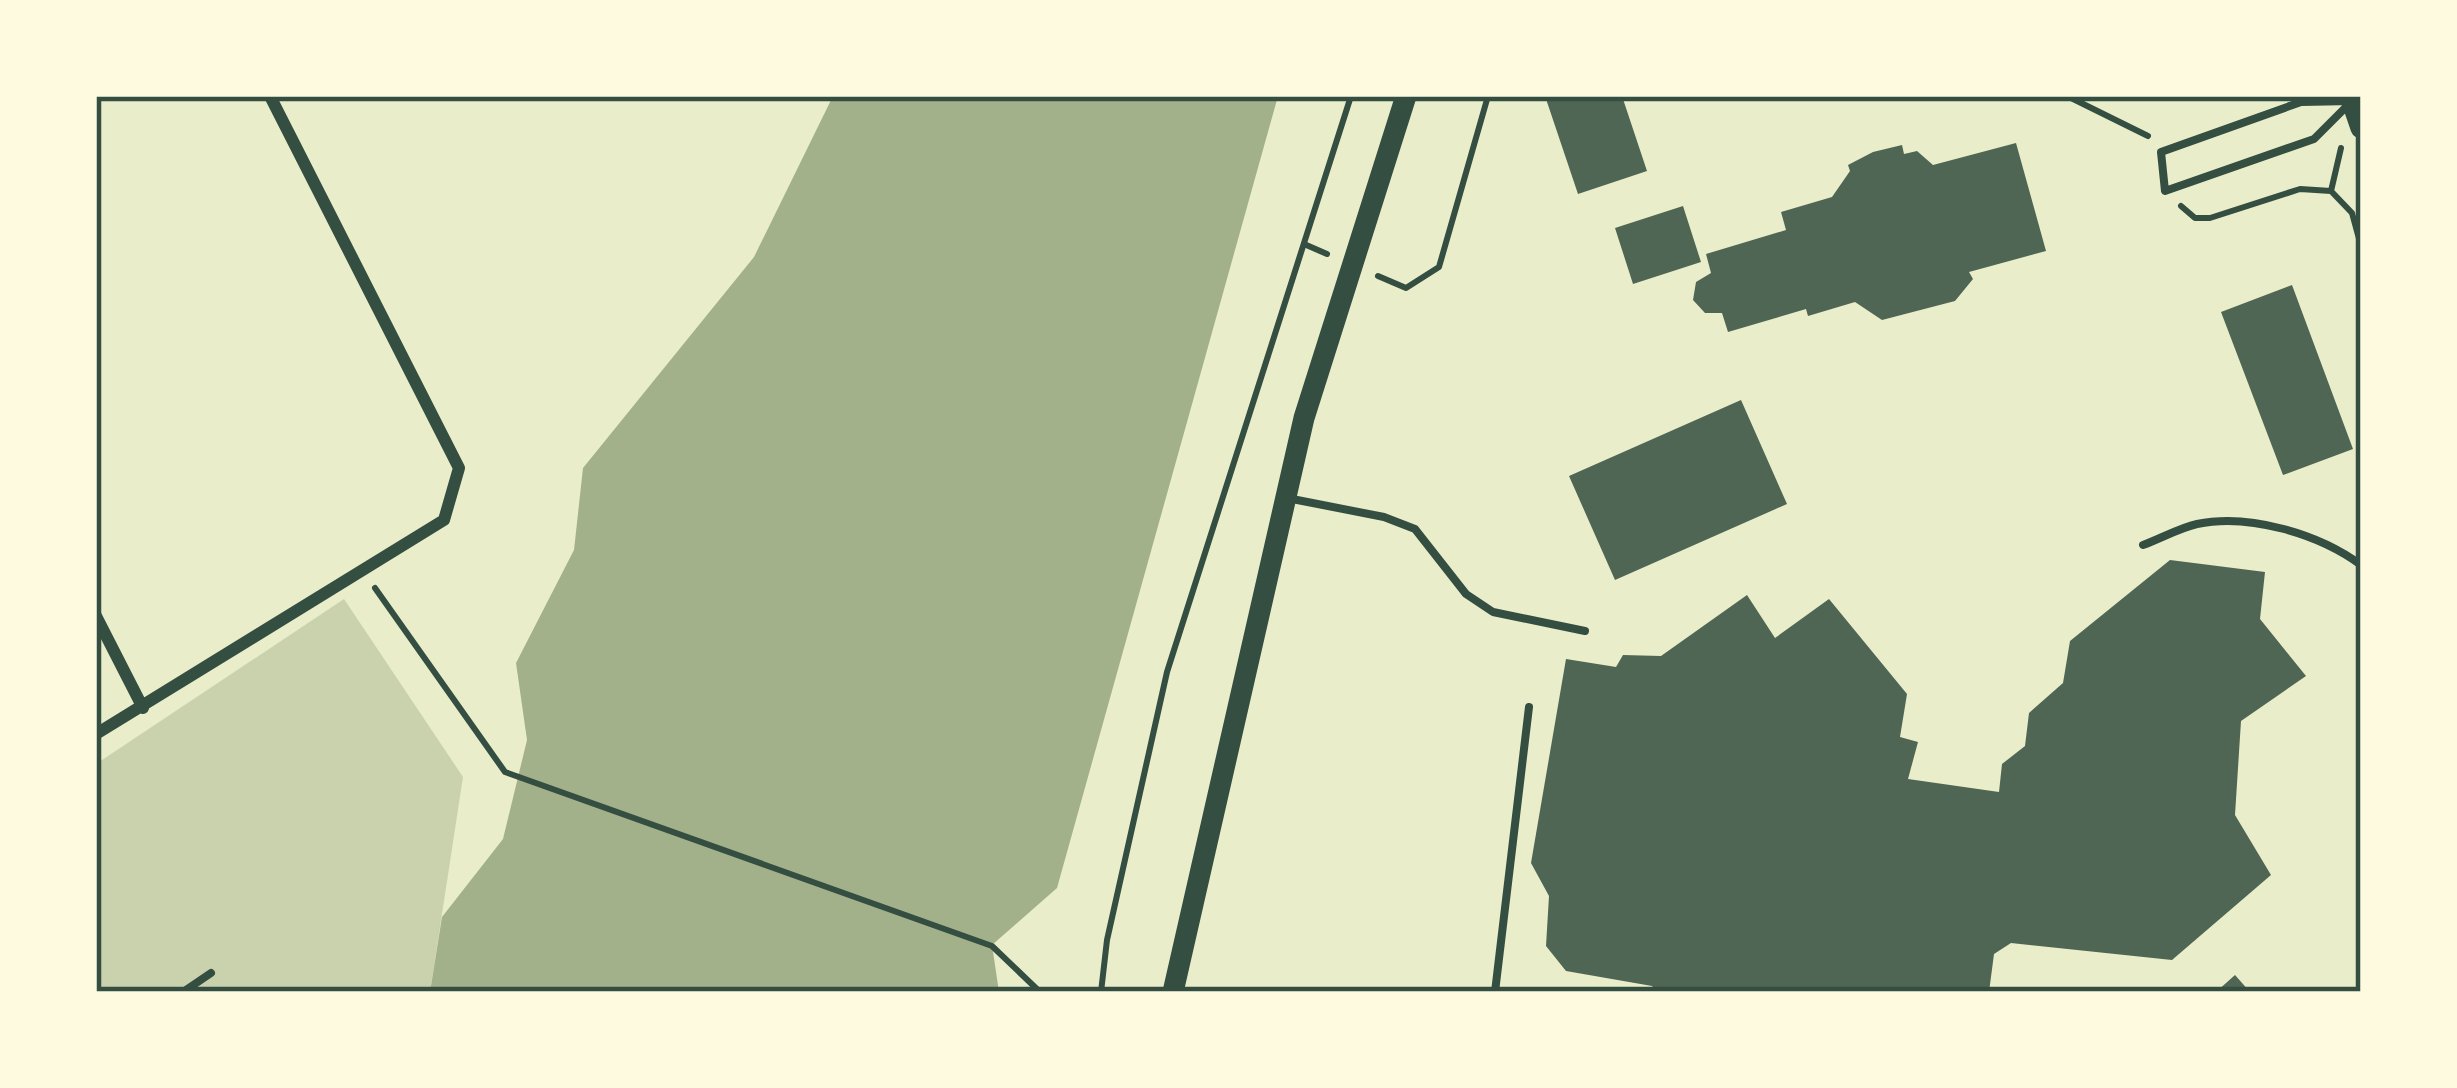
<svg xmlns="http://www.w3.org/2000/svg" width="2457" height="1088" viewBox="0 0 2457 1088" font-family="Manrope,sans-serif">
<rect width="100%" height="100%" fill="#e9edc9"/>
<!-- green -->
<path fill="#cad2ad" d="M 344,599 L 463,777 L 430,992 L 96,992 L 96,764 Z"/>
<!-- water -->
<path fill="#a3b18a" d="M 833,96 L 1278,96 L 1057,888 L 992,945 L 999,992 L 430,992 L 442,917 L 503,839 L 527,740 L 516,663 L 574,550 L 583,468 L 754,257 Z"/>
<!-- building -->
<path fill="#4f6655" d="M 1545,96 L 1622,96 L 1647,171 L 1578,194 Z
M 2016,143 L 2046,251 L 1969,272 L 1973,279 L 1955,301 L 1882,320 L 1855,302 L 1808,316 L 1806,309 L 1728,332 L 1722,313 L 1705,313 L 1693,300 L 1696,282 L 1711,273 L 1706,254 L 1786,230 L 1781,212 L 1832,197 L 1850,171 L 1848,165 L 1873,152 L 1902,145 L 1904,154 L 1917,151 L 1933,165 Z
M 1683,206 L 1701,262 L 1633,284 L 1615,228 Z
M 2292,285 L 2353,449 L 2283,475 L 2221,312 Z
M 1741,400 L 1787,504 L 1615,580 L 1569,476 Z
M 2170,560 L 2265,572 L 2260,619 L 2306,676 L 2241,721 L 2235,815 L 2271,875 L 2172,960 L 2011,943 L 1994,954 L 1989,992 L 1657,992 L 1652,986 L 1566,971 L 1546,946 L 1549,896 L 1531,863 L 1566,659 L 1616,667 L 1623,655 L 1661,656 L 1747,595 L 1775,638 L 1829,599 L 1907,694 L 1900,737 L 1918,742 L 1908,779 L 1999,792 L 2002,764 L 2025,746 L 2029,713 L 2063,683 L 2070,641 Z
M 2235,975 L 2250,992 L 2216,992 Z"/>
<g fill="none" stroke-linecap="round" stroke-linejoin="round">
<!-- path -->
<path stroke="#344e41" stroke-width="6" d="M 2067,96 L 2148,136
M 2331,191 L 2341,148
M 2181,206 L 2195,218 L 2210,218 L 2300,189 L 2331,191 L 2352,213 L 2361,246
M 1304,244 L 1327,254
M 1378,276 L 1406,288 L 1439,267 L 1488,96
M 375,588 L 505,772 L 992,946 L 1040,992
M 1101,992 L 1107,940 L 1167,672 L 1351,96"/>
<!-- service -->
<path stroke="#344e41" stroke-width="8" d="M 2352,101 L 2314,139 L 2165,191 L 2161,152 L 2301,102 Z
M 1287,498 L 1384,517 L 1415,529 L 1466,594 L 1493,612 L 1585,631
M 2143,545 C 2160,539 2179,528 2197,524 C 2249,513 2319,534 2361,565
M 183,992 L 211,973
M 1495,992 L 1529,707"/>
<!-- minor -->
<path stroke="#344e41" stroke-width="12" d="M 96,616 L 143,708
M 96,734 L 444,520 L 459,468 L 270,96"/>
<!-- tertiary -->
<path stroke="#344e41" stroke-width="21" d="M 2350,96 L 2361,128
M 1173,992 L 1304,418 L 1406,96"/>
</g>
<!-- border -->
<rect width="2457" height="1088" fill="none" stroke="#fefae0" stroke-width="198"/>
<rect x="99" y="99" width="2259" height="890" fill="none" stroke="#344e41" stroke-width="4.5"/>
</svg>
